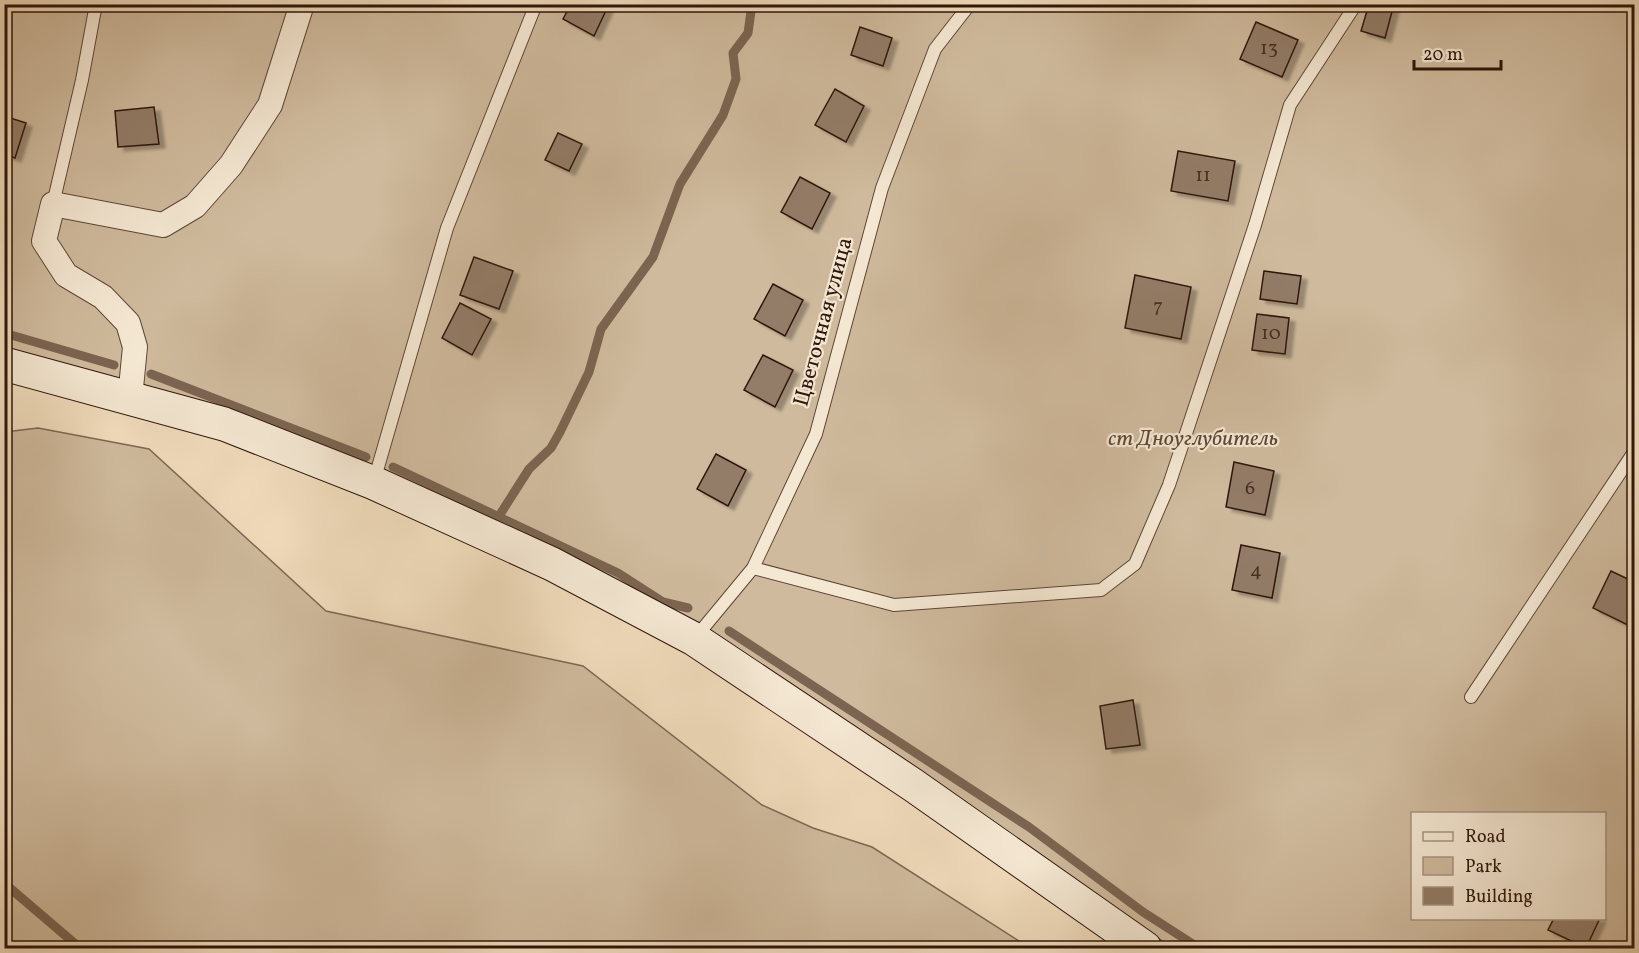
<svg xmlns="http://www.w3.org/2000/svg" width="1639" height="953" viewBox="0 0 1639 953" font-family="Vollkorn,serif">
<defs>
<filter id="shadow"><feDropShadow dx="6" dy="4" stdDeviation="1.5" flood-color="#0004"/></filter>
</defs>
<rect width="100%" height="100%" fill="#f0dbbb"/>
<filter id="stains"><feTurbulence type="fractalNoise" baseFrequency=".00333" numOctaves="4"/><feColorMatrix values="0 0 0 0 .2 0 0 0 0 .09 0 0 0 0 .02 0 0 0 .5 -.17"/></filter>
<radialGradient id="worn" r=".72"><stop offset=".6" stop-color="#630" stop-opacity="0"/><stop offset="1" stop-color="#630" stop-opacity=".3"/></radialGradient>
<!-- green -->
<path fill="#cfba9d" stroke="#7e6854" stroke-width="1.5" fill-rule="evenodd" d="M 4,5 L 1634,5 L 1634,948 L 1173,948 L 701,632 L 251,425 L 5,360 ZM 1412,814 L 1604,814 L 1604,918 L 1412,918 Z
M 38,428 L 149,449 L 326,611 L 583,666 L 762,805 L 813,828 L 872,847 L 1030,948 L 5,948 L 5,432 Z"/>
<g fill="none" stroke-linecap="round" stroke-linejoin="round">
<!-- stream -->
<path stroke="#7b6451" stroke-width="9" d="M 4,333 L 114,365
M 151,374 L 366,457
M 393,467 L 618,573 L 663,602 L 688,608
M 499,516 L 529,469 L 551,448 L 560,432 L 589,372 L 601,329 L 653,257 L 680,184 L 723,115 L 736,79 L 733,53 L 748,33 L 752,4
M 729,631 L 1029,827 L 1143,912 L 1199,948
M 4,883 L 80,948"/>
</g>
<!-- building -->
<path fill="#937c67" stroke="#2e160b" stroke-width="1.5" filter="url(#shadow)" d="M 571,4 L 609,4 L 594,36 L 563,19 Z
M 1369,4 L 1394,4 L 1385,38 L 1361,31 Z
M 1256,22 L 1298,40 L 1282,77 L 1240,59 Z
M 860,27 L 892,38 L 883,66 L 851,55 Z
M 835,89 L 864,106 L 846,142 L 815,125 Z
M 154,107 L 159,144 L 118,147 L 115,111 Z
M 4,116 L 26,123 L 15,158 L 4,154 Z
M 558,133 L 582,144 L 569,171 L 545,160 Z
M 1178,151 L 1235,161 L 1228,201 L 1171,191 Z
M 800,177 L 830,193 L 812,229 L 781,212 Z
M 474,257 L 513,271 L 499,309 L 460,295 Z
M 1264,271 L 1301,276 L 1297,304 L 1260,299 Z
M 1135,275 L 1191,287 L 1181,339 L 1125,328 Z
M 773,284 L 803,300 L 785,336 L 754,319 Z
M 460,303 L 491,319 L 472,355 L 442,338 Z
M 1257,314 L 1289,318 L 1285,354 L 1252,350 Z
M 763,355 L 793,370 L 775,407 L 744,390 Z
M 716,454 L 746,470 L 728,506 L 697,489 Z
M 1234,462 L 1274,471 L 1265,515 L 1226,507 Z
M 1241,545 L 1280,553 L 1272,598 L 1232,590 Z
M 1611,571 L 1634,582 L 1634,628 L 1593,608 Z
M 1133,700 L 1140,745 L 1106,749 L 1100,706 Z
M 1554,918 L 1600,918 L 1586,948 L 1548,930 Z"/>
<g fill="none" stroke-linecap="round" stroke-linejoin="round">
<defs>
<path id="lane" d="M 53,204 L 82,80 L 96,4
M 374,481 L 447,228 L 536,4
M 753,568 L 894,605 L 1101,590 L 1135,564 L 1169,485 L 1255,225 L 1290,105 L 1356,4
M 695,638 L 753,568 L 816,434 L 882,188 L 935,49 L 970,4
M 1471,697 L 1634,452"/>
<path id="street" d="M 130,398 L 135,347 L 128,323 L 103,297 L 66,275 L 44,241 L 53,204 L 163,225 L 195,206 L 231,165 L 270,105 L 302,4"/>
<path id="secondary" d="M 4,364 L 224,424 L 374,483 L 552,564 L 694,639 L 913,785 L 1145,948"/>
</defs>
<!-- lane casing -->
<use href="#lane" stroke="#5e4737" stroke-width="14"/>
<!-- street casing -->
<use href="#street" stroke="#5e4737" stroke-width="26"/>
<!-- secondary casing -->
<use href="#secondary" stroke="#2e160b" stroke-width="35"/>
<!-- lane -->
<use href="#lane" stroke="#f5e8d3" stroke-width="12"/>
<!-- street -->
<use href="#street" stroke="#f5e8d3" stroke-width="24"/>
<!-- secondary -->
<use href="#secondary" stroke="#f5e8d3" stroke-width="33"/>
</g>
<g text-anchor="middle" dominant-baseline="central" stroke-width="4.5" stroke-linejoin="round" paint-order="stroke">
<!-- number labels -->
<g font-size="20" fill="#473022">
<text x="1269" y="49">13</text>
<text x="1203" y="176">11</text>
<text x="1158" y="307">7</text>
<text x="1271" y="334">10</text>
<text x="1250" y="489">6</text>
<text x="1256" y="571">4</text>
</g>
<!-- street labels -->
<g font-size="22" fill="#2e160b" stroke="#f5e8d3">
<text transform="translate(824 322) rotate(-75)">Цветочная улица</text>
</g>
<!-- park labels -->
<g font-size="22" font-style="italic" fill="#5e4737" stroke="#f5e8d3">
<text x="1193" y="439">ст Дноуглубитель</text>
</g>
</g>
<!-- margin -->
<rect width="1639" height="953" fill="none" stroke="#f0dbbb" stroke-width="24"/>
<rect x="6" y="6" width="1627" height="941" fill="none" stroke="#2e160b" stroke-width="3"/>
<rect x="12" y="12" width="1615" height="929" fill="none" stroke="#2e160b" stroke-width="1.5"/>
<!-- legend -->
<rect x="1411" y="812" width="195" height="108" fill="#f5e8d3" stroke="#a59483" stroke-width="1.5"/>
<rect x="1423" y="832" width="30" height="9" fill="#f5e8d3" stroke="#a59483" stroke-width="1.5"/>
<text x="1465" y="842" font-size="18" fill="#2e160b">Road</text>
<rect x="1423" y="857" width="30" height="18" fill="#cfba9d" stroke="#a59483" stroke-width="1.5"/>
<text x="1465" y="872" font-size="18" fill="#2e160b">Park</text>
<rect x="1423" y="887" width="30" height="18" fill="#937c67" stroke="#a59483" stroke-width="1.5"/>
<text x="1465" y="902" font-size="18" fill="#2e160b">Building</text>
<!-- scale -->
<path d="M1414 60v9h87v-9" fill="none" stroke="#2e160b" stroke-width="3"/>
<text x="1423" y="60" font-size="18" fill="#2e160b" stroke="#f5e8d3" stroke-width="4.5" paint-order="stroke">20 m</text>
<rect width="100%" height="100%" filter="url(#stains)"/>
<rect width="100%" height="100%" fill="url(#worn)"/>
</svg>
